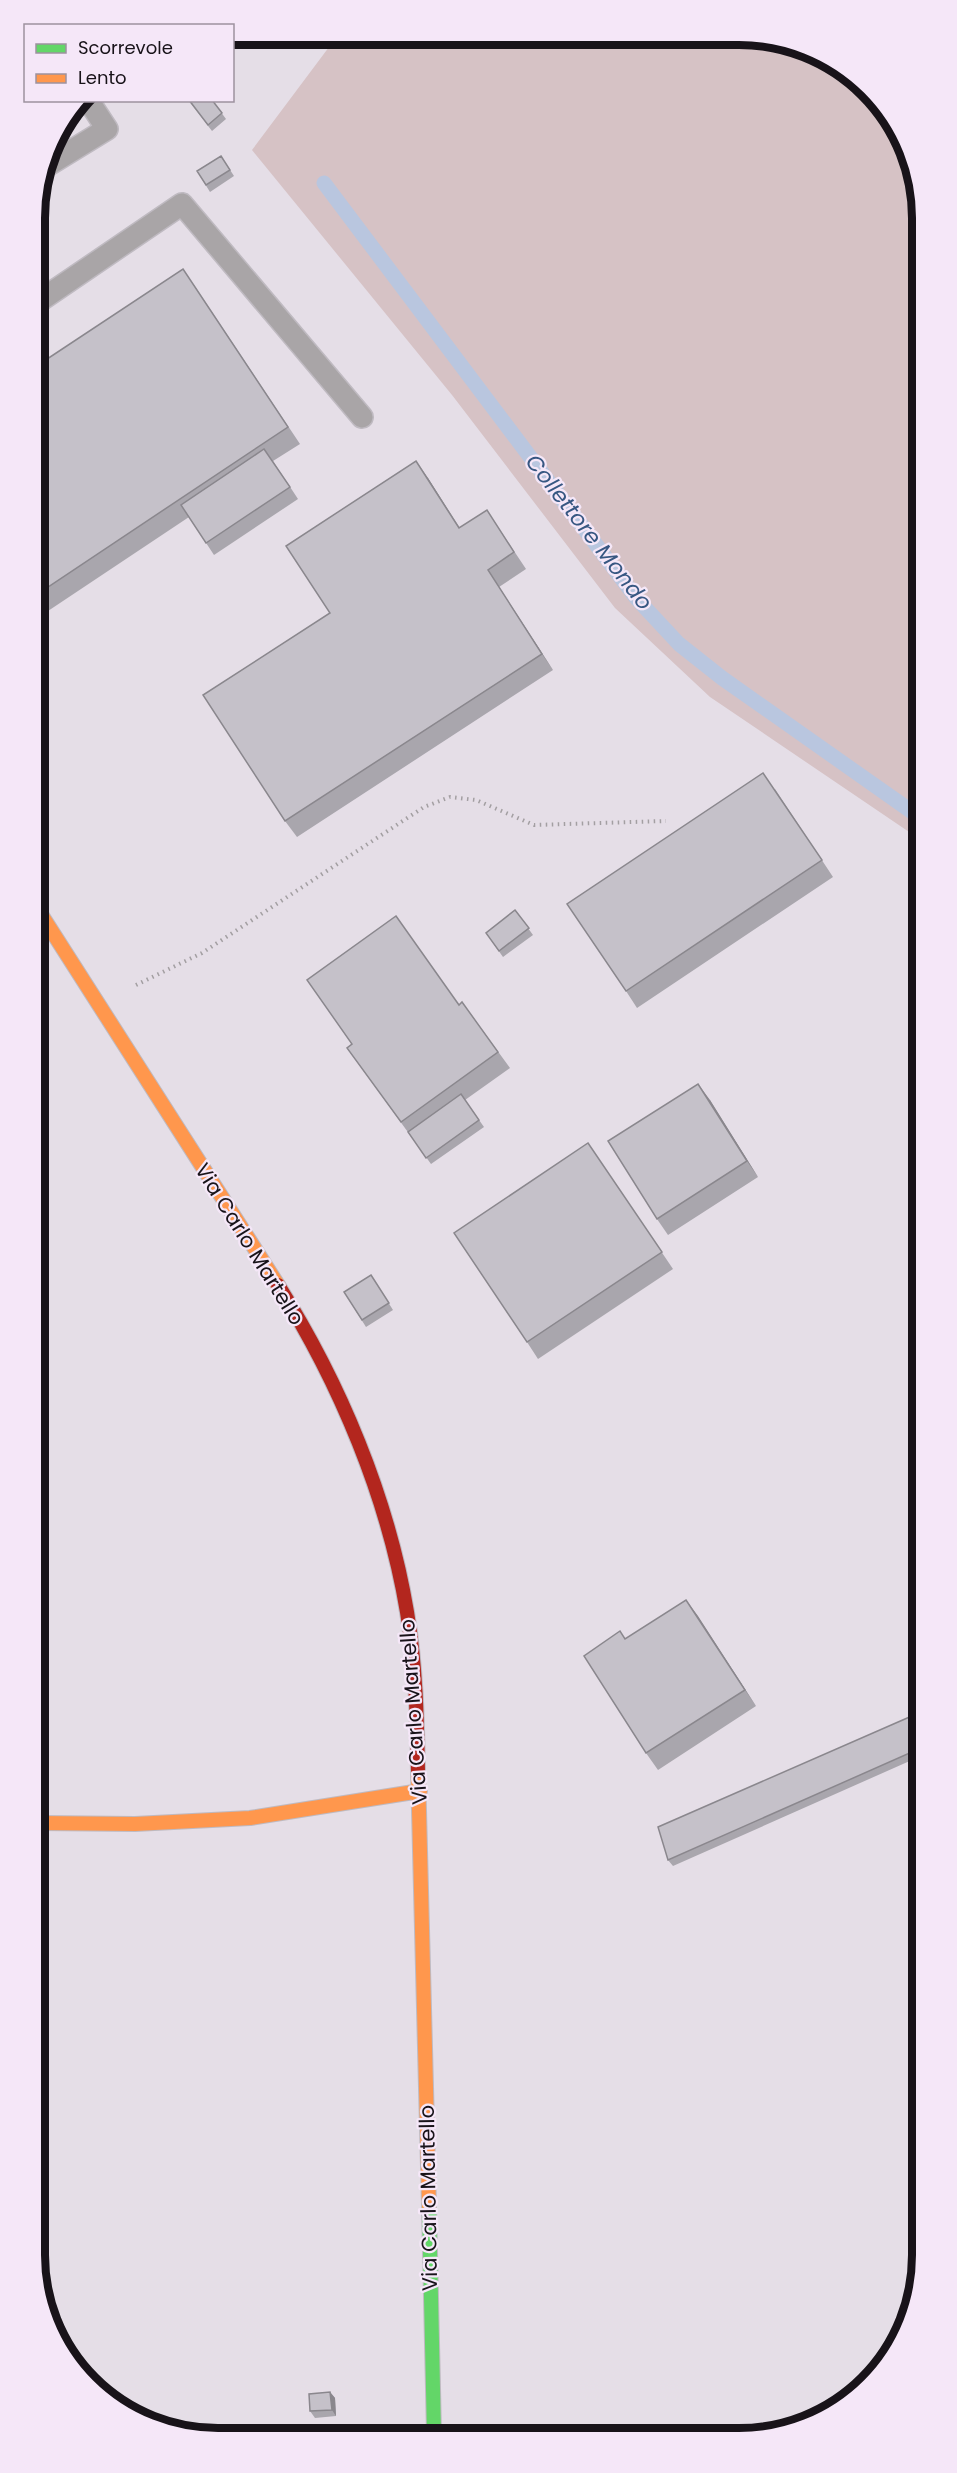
<svg xmlns="http://www.w3.org/2000/svg" width="957" height="2473" viewBox="0 0 957 2473" font-family="Poppins,sans-serif">
<rect width="100%" height="100%" fill="#e5dee7"/>
<!-- grass -->
<path fill="#d6c2c5" d="M 338,35 L 774,38 L 820,54 L 868,88 L 916,171 L 918,838 L 710,697 L 615,608 L 452,395 L 252,150 Z"/>
<g fill="none" stroke-linecap="round" stroke-linejoin="round">
<!-- stream -->
<path stroke="#b9c6df" stroke-width="15" d="M 324,183 L 637,599 L 679,644 L 722,678 L 918,816"/>
<defs>
<path id="lane" d="M 45,167 L 107,129 L 88,100
M 35,304 L 182,204 L 362,417"/>
<path id="fast" d="M 429,2206 L 434,2434"/>
<path id="slow" d="M 37,908 L 278,1285
M 418,1771 L 429,2206
M 39,1823 L 135,1824 L 250,1818 L 420,1791"/>
<path id="jam" d="M 278,1285 C 340,1383 388,1498 407,1612 C 416,1665 417,1718 418,1771"/>
</defs>
<!-- lane casing -->
<use href="#lane" stroke="#bfbac1" stroke-width="24"/>
<!-- fast casing -->
<use href="#fast" stroke="#bfbac1" stroke-width="16"/>
<!-- slow casing -->
<use href="#slow" stroke="#bfbac1" stroke-width="16"/>
<!-- jam casing -->
<use href="#jam" stroke="#bfbac1" stroke-width="16"/>
<!-- path -->
<path stroke="#a39fa2" stroke-width="4" stroke-dasharray="1.5 4.5" stroke-linecap="butt" d="M 136,985 L 202,953 L 424,807 L 450,797 L 476,800 L 534,825 L 666,821"/>
<!-- lane -->
<use href="#lane" stroke="#a9a5a7" stroke-width="21"/>
<!-- fast -->
<use href="#fast" stroke="#63d668" stroke-width="14"/>
<!-- slow -->
<use href="#slow" stroke="#ff974d" stroke-width="14"/>
<!-- jam -->
<use href="#jam" stroke="#b3261e" stroke-width="14"/>
</g>
<!-- wall -->
<path fill="#a9a6ad" d="M 188,100 L 212,100 L 226,119 L 212,131 Z
M 221,156 L 234,176 L 210,192 L 197,171 Z
M 194,285 L 300,444 L 273,461 L 298,499 L 214,555 L 189,517 L 36,619 L 35,367 Z
M 428,478 L 460,528 L 498,527 L 526,569 L 499,587 L 553,670 L 297,837 L 285,821 Z
M 775,789 L 833,877 L 637,1008 L 626,991 Z
M 515,910 L 533,935 L 503,957 L 486,933 Z
M 462,1002 L 510,1068 L 465,1100 L 484,1127 L 431,1164 L 347,1048 L 459,1005 Z
M 710,1100 L 758,1177 L 668,1235 L 657,1219 Z
M 588,1143 L 673,1269 L 538,1359 L 527,1342 Z
M 371,1275 L 393,1310 L 366,1327 L 344,1292 Z
M 686,1600 L 756,1706 L 658,1770 L 646,1753 L 626,1639 Z
M 921,1712 L 921,1756 L 673,1866 L 668,1860 Z
M 330,2392 L 335,2398 L 336,2416 L 315,2418 L 310,2411 Z"/>
<!-- shaded-wall -->
<path fill="#8a878d" d="M 416,461 L 428,478 L 470,545 L 459,528 Z
M 488,570 L 499,587 L 553,670 L 542,654 Z
M 698,1084 L 710,1100 L 758,1177 L 747,1161 Z
M 686,1600 L 698,1616 L 756,1706 L 745,1690 Z
M 330,2392 L 335,2398 L 336,2416 L 332,2410 Z"/>
<!-- building -->
<path fill="#c5c1c9" stroke="#8a878d" stroke-width="1.5" d="M 189,100 L 212,100 L 222,113 L 208,125 Z
M 221,156 L 230,170 L 206,185 L 197,171 Z
M 183,269 L 288,427 L 36,595 L 35,367 Z
M 264,449 L 290,487 L 206,543 L 181,505 Z
M 416,461 L 459,528 L 487,510 L 514,552 L 488,570 L 542,654 L 285,821 L 203,695 L 330,613 L 286,546 Z
M 763,773 L 822,860 L 626,991 L 567,904 Z
M 515,910 L 529,928 L 499,951 L 486,933 Z
M 396,916 L 459,1005 L 462,1002 L 498,1052 L 401,1122 L 347,1048 L 352,1044 L 307,980 Z
M 698,1084 L 747,1161 L 657,1219 L 608,1141 Z
M 461,1094 L 479,1120 L 426,1158 L 408,1132 Z
M 588,1143 L 662,1252 L 527,1342 L 454,1233 Z
M 371,1275 L 389,1303 L 362,1320 L 344,1292 Z
M 686,1600 L 745,1690 L 646,1753 L 584,1656 L 620,1631 L 625,1639 Z
M 921,1712 L 921,1748 L 668,1860 L 658,1827 Z
M 330,2392 L 332,2410 L 310,2411 L 309,2394 Z"/>
<g text-anchor="middle" dominant-baseline="central" stroke-width="4.5" stroke-linejoin="round" paint-order="stroke">
<!-- street labels -->
<g font-size="21" fill="#181319" stroke="#f5e7f8">
<text transform="translate(250 1244) rotate(58)">Via Carlo Martello</text>
<text transform="translate(413 1712) rotate(-94)">Via Carlo Martello</text>
<text transform="translate(428 2198) rotate(-91)">Via Carlo Martello</text>
</g>
<!-- water labels -->
<g font-size="22" font-style="italic" fill="#375782" stroke="#f5e7f8">
<text transform="translate(589 532) rotate(52)">Collettore Mondo</text>
</g>
</g>
<!-- crop -->
<path d="M0 0H957V2473H0ZM218 45H739A173 173 0 0 1 912 218V2255A173 173 0 0 1 739 2428H218A173 173 0 0 1 45 2255V218A173 173 0 0 1 218 45Z" fill="#f5e7f8" fill-rule="evenodd"/>
<path fill="none" stroke="#181319" stroke-width="8" d="M218 45H739A173 173 0 0 1 912 218V2255A173 173 0 0 1 739 2428H218A173 173 0 0 1 45 2255V218A173 173 0 0 1 218 45Z"/>
<!-- legend -->
<rect x="24" y="24" width="210" height="78" fill="#f5e7f8" stroke="#9d929f" stroke-width="1.5"/>
<rect x="36" y="44" width="30" height="9" fill="#63d668" stroke="#9d929f" stroke-width="1.5"/>
<text x="78" y="54" font-size="18" fill="#181319">Scorrevole</text>
<rect x="36" y="74" width="30" height="9" fill="#ff974d" stroke="#9d929f" stroke-width="1.5"/>
<text x="78" y="84" font-size="18" fill="#181319">Lento</text>
</svg>
